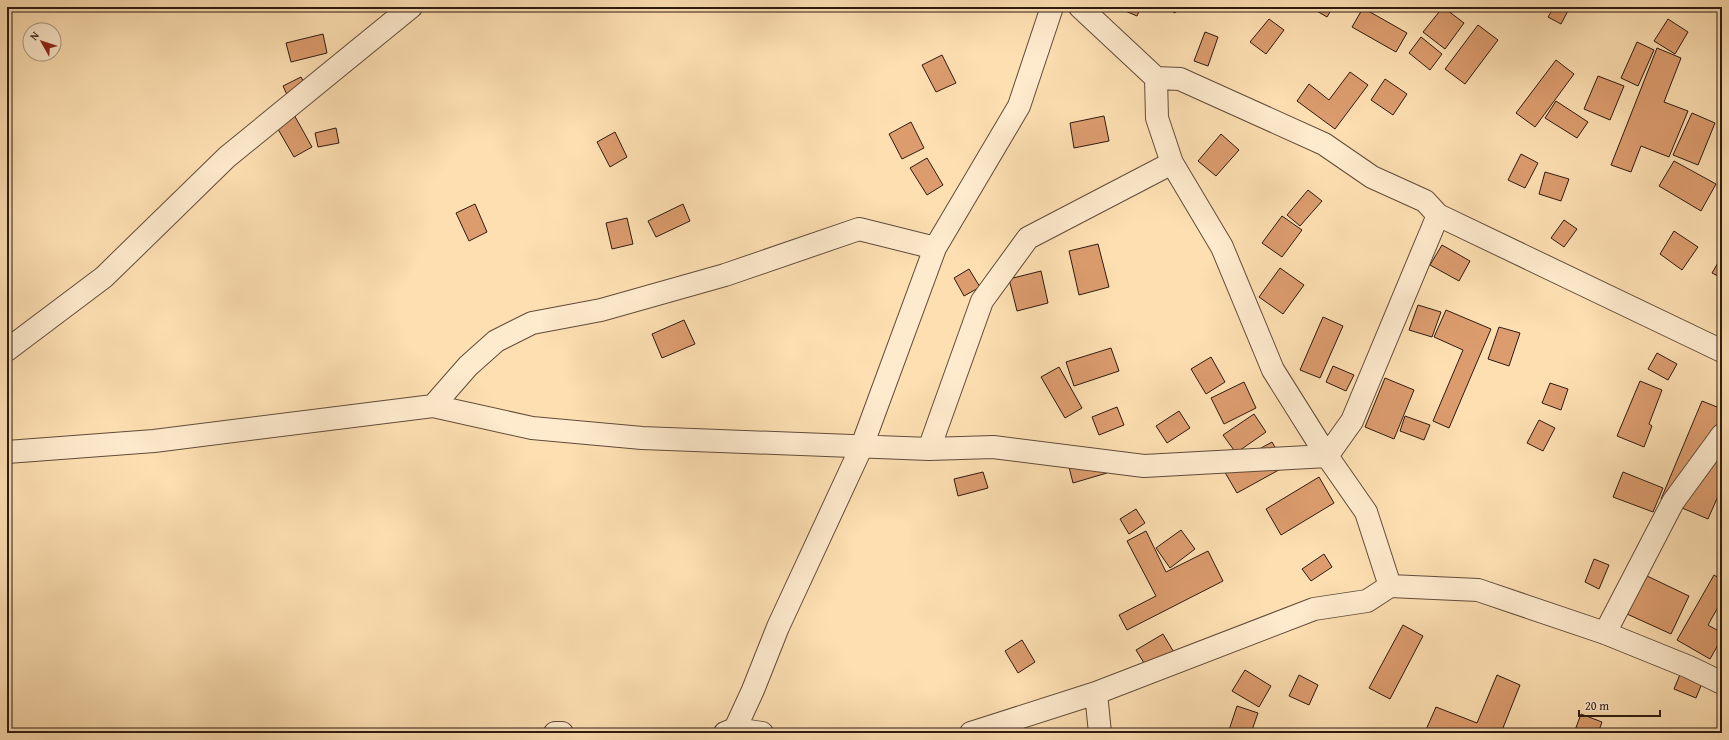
<svg xmlns="http://www.w3.org/2000/svg" width="1729" height="740" viewBox="0 0 1729 740" font-family="'Gentium Book Plus',serif">
<rect width="100%" height="100%" fill="#fddfb2"/>
<filter id="stains"><feTurbulence type="fractalNoise" baseFrequency=".005" numOctaves="4"/><feColorMatrix values="0 0 0 0 .2 0 0 0 0 .09 0 0 0 0 .02 0 0 0 .5 -.17"/></filter>
<radialGradient id="worn" r=".72"><stop offset=".6" stop-color="#630" stop-opacity="0"/><stop offset="1" stop-color="#630" stop-opacity=".3"/></radialGradient>
<!-- building -->
<path fill="#dc9c6e" stroke="#2e1b11" d="M 1125,7 L 1141,7 L 1137,16 L 1123,10 Z
M 1165,7 L 1178,7 L 1175,13 Z
M 1310,7 L 1333,7 L 1327,17 Z
M 1443,7 L 1464,23 L 1445,49 L 1423,32 Z
M 1554,7 L 1570,7 L 1561,24 L 1548,17 Z
M 1363,8 L 1407,33 L 1396,52 L 1352,27 Z
M 1269,19 L 1284,30 L 1266,54 L 1250,42 Z
M 1668,19 L 1688,32 L 1675,54 L 1654,41 Z
M 1478,25 L 1498,40 L 1465,84 L 1445,69 Z
M 1205,32 L 1218,37 L 1208,66 L 1194,61 Z
M 323,34 L 327,53 L 291,62 L 286,43 Z
M 1421,37 L 1442,54 L 1430,70 L 1409,53 Z
M 1637,42 L 1654,50 L 1638,86 L 1621,78 Z
M 1657,48 L 1681,58 L 1664,102 L 1688,111 L 1669,157 L 1641,146 L 1631,172 L 1611,165 Z
M 942,55 L 956,83 L 936,92 L 922,65 Z
M 1556,60 L 1574,74 L 1535,127 L 1516,113 Z
M 1350,72 L 1368,85 L 1335,129 L 1297,101 L 1309,84 L 1329,100 Z
M 1598,76 L 1624,86 L 1610,120 L 1584,109 Z
M 301,77 L 308,90 L 289,99 L 283,86 Z
M 1385,79 L 1407,94 L 1393,115 L 1371,100 Z
M 1556,101 L 1588,122 L 1577,138 L 1545,118 Z
M 293,113 L 312,147 L 294,157 L 275,124 Z
M 1692,113 L 1715,123 L 1698,165 L 1673,155 Z
M 1104,116 L 1109,141 L 1074,148 L 1070,123 Z
M 911,122 L 924,148 L 902,159 L 889,134 Z
M 336,128 L 339,143 L 318,147 L 315,133 Z
M 615,132 L 627,157 L 610,167 L 597,142 Z
M 1221,134 L 1239,150 L 1216,176 L 1198,161 Z
M 1521,154 L 1538,163 L 1525,188 L 1508,180 Z
M 927,158 L 943,185 L 927,195 L 910,168 Z
M 1674,161 L 1716,184 L 1701,211 L 1659,186 Z
M 1545,172 L 1569,179 L 1561,201 L 1539,194 Z
M 1308,190 L 1322,201 L 1300,226 L 1287,215 Z
M 475,204 L 487,232 L 469,241 L 456,213 Z
M 683,204 L 690,221 L 656,237 L 648,221 Z
M 1282,216 L 1302,230 L 1282,257 L 1262,243 Z
M 627,218 L 633,244 L 612,249 L 606,223 Z
M 1564,220 L 1577,229 L 1564,247 L 1551,238 Z
M 1674,231 L 1698,247 L 1682,270 L 1660,254 Z
M 1098,244 L 1109,287 L 1079,295 L 1069,251 Z
M 1442,245 L 1470,261 L 1459,281 L 1430,265 Z
M 1722,256 L 1722,278 L 1712,273 Z
M 1280,268 L 1304,285 L 1283,314 L 1259,297 Z
M 969,269 L 980,287 L 964,296 L 954,278 Z
M 1041,271 L 1048,303 L 1017,311 L 1009,279 Z
M 1418,305 L 1441,312 L 1432,337 L 1409,330 Z
M 1446,310 L 1491,329 L 1449,428 L 1433,421 L 1463,350 L 1434,337 Z
M 1323,317 L 1343,326 L 1320,378 L 1300,370 Z
M 684,320 L 695,344 L 662,358 L 652,334 Z
M 1499,327 L 1520,333 L 1509,366 L 1488,359 Z
M 1111,348 L 1119,371 L 1074,386 L 1066,362 Z
M 1657,353 L 1677,364 L 1668,380 L 1648,369 Z
M 1211,357 L 1225,382 L 1206,394 L 1191,369 Z
M 1333,366 L 1354,375 L 1346,391 L 1326,382 Z
M 1059,367 L 1082,408 L 1065,418 L 1041,377 Z
M 1385,378 L 1414,390 L 1394,439 L 1365,427 Z
M 1640,381 L 1662,390 L 1649,424 L 1652,426 L 1644,447 L 1617,436 Z
M 1244,382 L 1256,408 L 1224,424 L 1211,398 Z
M 1550,383 L 1568,389 L 1561,410 L 1542,403 Z
M 1702,401 L 1722,409 L 1722,487 L 1708,519 L 1661,499 Z
M 1117,407 L 1124,425 L 1099,435 L 1092,417 Z
M 1179,411 L 1190,428 L 1167,443 L 1156,426 Z
M 1254,414 L 1266,432 L 1236,453 L 1223,435 Z
M 1405,416 L 1430,425 L 1424,440 L 1400,431 Z
M 1539,420 L 1555,428 L 1543,451 L 1527,443 Z
M 1272,442 L 1286,466 L 1237,493 L 1223,469 Z
M 1100,450 L 1107,473 L 1073,483 L 1067,459 Z
M 983,472 L 988,488 L 958,496 L 954,479 Z
M 1623,472 L 1663,488 L 1653,512 L 1613,497 Z
M 1319,477 L 1334,503 L 1281,535 L 1266,509 Z
M 1136,509 L 1145,523 L 1129,534 L 1120,519 Z
M 1181,530 L 1195,549 L 1170,568 L 1156,548 Z
M 1146,531 L 1166,572 L 1208,551 L 1223,581 L 1127,630 L 1119,615 L 1156,596 L 1127,541 Z
M 1324,554 L 1332,567 L 1311,581 L 1302,569 Z
M 1594,559 L 1609,565 L 1599,589 L 1585,582 Z
M 1645,575 L 1689,596 L 1671,634 L 1627,614 Z
M 1714,575 L 1722,580 L 1722,600 L 1708,625 L 1722,633 L 1722,638 L 1710,659 L 1677,640 Z
M 1403,625 L 1423,636 L 1390,699 L 1369,688 Z
M 1163,634 L 1175,654 L 1149,671 L 1136,650 Z
M 1022,640 L 1035,662 L 1018,673 L 1005,651 Z
M 1245,670 L 1271,686 L 1259,707 L 1232,691 Z
M 1681,672 L 1703,681 L 1696,698 L 1674,689 Z
M 1299,675 L 1318,685 L 1309,705 L 1289,696 Z
M 1497,675 L 1520,685 L 1501,733 L 1429,733 L 1425,732 L 1436,707 L 1477,723 Z
M 1237,706 L 1258,713 L 1251,733 L 1228,733 Z
M 1581,714 L 1602,722 L 1598,733 L 1574,733 Z"/>
<g fill="none" stroke-linecap="round" stroke-linejoin="round">
<defs>
<path id="minor" d="M 1080,7 L 1156,78 L 1180,79 L 1324,144 L 1372,177 L 1425,201 L 1438,215 L 1722,351
M 1156,78 L 1157,118 L 1172,163 L 1222,247 L 1273,370 L 1327,456 L 1366,512 L 1390,586
M 7,350 L 104,277 L 227,157 L 411,7
M 433,406 L 468,366 L 496,341 L 532,323 L 601,310 L 725,275 L 859,229 L 935,248
M 929,449 L 982,301 L 1028,238 L 1172,163
M 7,452 L 154,441 L 433,406 L 532,428 L 642,438 L 929,449 L 993,447 L 1144,466 L 1327,456
M 1327,456 L 1352,421 L 1438,215
M 1605,633 L 1673,502 L 1722,435
M 1096,693 L 1100,733
M 735,729 L 753,690 L 778,627 L 862,446 L 935,248 L 1019,106 L 1052,7
M 555,733 L 562,733
M 725,733 L 735,729 L 762,733
M 971,733 L 1096,693 L 1314,609 L 1367,601 L 1390,586 L 1478,590 L 1605,633 L 1689,667 L 1722,683"/>
</defs>
<!-- minor casing -->
<use href="#minor" stroke="#624c39" stroke-width="24"/>
<!-- minor -->
<use href="#minor" stroke="#feeacd" stroke-width="22"/>
</g>
<!-- margin -->
<rect width="1729" height="740" fill="none" stroke="#fddfb2" stroke-width="24"/>
<rect x="8" y="8" width="1713" height="724" fill="none" stroke="#2e1b11" stroke-width="2"/>
<rect x="12" y="12" width="1705" height="716" fill="none" stroke="#2e1b11"/>
<!-- north arrow -->
<g transform="translate(42 42) rotate(309)"><circle r="19" fill="#feeacd" stroke="#ab9782"/>
<path d="M0-3L7 15L0 10L-7 15Z" fill="#8f2418"/>
<text y="-6" font-size="11" font-weight="bold" text-anchor="middle" fill="#2e1b11">N</text>
</g>
<!-- scale -->
<path d="M1579 710v6h81v-6" fill="none" stroke="#2e1b11" stroke-width="2"/>
<text x="1585" y="710" font-size="12" fill="#2e1b11" stroke="#feeacd" stroke-width="3" paint-order="stroke">20 m</text>
<rect width="100%" height="100%" filter="url(#stains)"/>
<rect width="100%" height="100%" fill="url(#worn)"/>
</svg>
